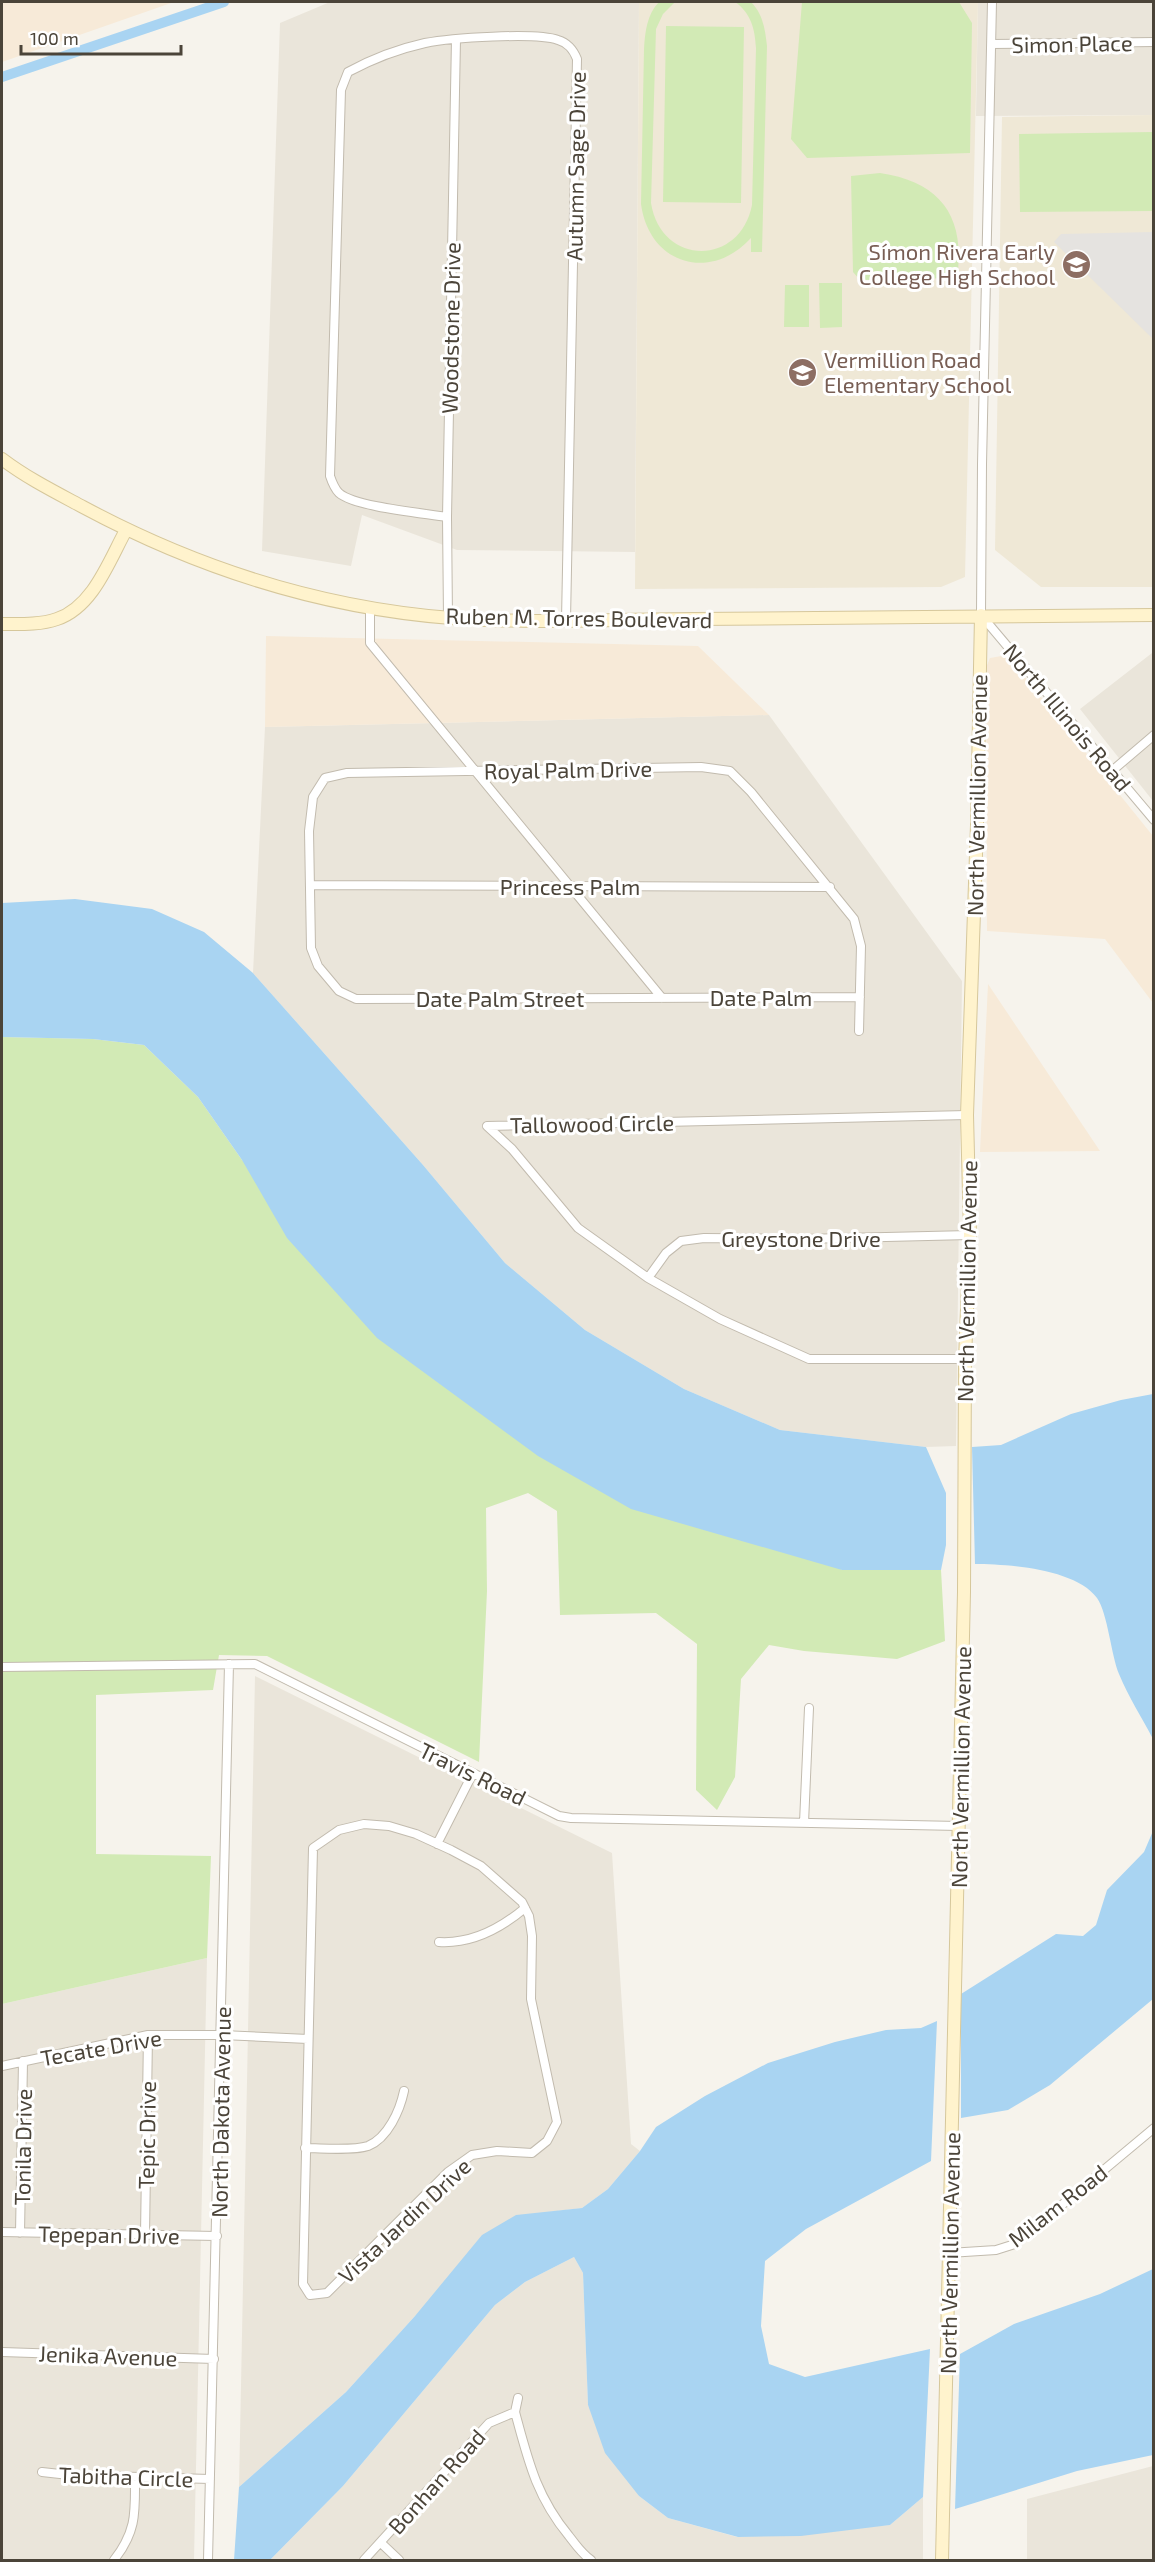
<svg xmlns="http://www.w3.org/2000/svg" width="1155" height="2562" viewBox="0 0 1155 2562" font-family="'Exo 2',sans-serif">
<rect width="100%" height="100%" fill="#f6f3ec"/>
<!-- residential -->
<path fill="#eae5da" d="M 330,2 L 639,2 L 635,552 L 457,550 L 362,515 L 351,566 L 262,551 L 280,23 Z
M 978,2 L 1153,2 L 1153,115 L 976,116 Z
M 1152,653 L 1153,653 L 1153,801 L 1080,709 Z
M 769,715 L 962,981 L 956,1446 L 926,1447 L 780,1430 L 684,1389 L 585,1330 L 505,1263 L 423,1165 L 253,973 L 265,727 Z
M 255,1676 L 612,1853 L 631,2144 L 640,2151 L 608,2189 L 582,2208 L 549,2212 L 415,2316 L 346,2392 L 239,2487 Z
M 207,1958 L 194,2560 L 2,2560 L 2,2004 Z
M 574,2257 L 583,2273 L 588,2405 L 639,2496 L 668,2518 L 737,2537 L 890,2525 L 923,2497 L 923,2560 L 270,2560 L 343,2486 L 495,2305 L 525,2282 Z
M 1153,2466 L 1153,2560 L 1027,2560 L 1027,2499 Z"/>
<!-- commercial -->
<path fill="#f7ead8" d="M 2,2 L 174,2 L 2,62 Z
M 266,636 L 698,646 L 769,715 L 265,727 Z
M 1007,655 L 1153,836 L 1153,1003 L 1105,939 L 987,931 L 986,668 L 990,658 Z
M 988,984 L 1100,1151 L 980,1152 Z"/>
<!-- education -->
<path fill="#efe8d6" d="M 639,2 L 978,2 L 965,577 L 941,587 L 635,589 Z
M 1153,115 L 1153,587 L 1041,587 L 995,550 L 1002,117 Z"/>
<!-- green -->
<path fill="#d2eab5" d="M 659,2 L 675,2 L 663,14 L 656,29 L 651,203 C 661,266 740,267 752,205 L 756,48 C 755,29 751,13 735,2 L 751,2 C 763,14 765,29 767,46 L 762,252 L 751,252 L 751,238 C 710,283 649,264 641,204 L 644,49 C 645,32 647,14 659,2 Z
M 802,2 L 959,2 L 972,23 L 970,153 L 807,158 L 791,139 Z
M 666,26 L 744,27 L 741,203 L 663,202 Z
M 1153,132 L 1153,211 L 1020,212 L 1019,134 Z
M 880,173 C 941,182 966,217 957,278 L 860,280 L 853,272 L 851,176 Z
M 819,283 L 842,283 L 842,327 L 820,328 Z
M 785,285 L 809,285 L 809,327 L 784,327 Z
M 2,1037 L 93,1039 L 144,1045 L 198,1097 L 242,1160 L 842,1570 L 941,1570 L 945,1641 L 897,1659 L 804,1651 L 769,1645 L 741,1679 L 735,1777 L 717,1810 L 696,1790 L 697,1644 L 656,1613 L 560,1615 L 557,1511 L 528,1493 L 486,1508 L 487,1591 L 479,1762 L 267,1656 L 219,1655 L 213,1690 L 96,1695 L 96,1854 L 211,1856 L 207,1958 L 2,2004 Z"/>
<!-- parking -->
<path fill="#e5e3e0" d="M 1153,232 L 1154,232 L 1153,339 L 1054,242 L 1061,234 Z"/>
<!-- water -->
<path fill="#a9d4f2" d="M 75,899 L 152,909 L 204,932 L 253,973 L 423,1165 L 505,1263 L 585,1330 L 684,1389 L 780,1430 L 926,1447 L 946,1493 L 946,1545 L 941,1570 L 842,1570 L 631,1509 L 538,1456 L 377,1338 L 287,1238 L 242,1160 L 198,1097 L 144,1045 L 93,1039 L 2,1037 L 2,903 Z
M 1153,1394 L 1154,1394 L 1153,1739 C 1142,1718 1128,1696 1119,1674 C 1111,1655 1108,1614 1097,1598 C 1076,1569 1008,1564 975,1564 L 972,1447 L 1001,1445 L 1071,1414 L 1121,1400 Z
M 1153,1831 L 1153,1999 L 1050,2085 L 1008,2110 L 961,2118 L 961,1994 L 1056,1934 L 1083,1936 L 1096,1925 L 1107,1890 L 1144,1852 Z
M 937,2021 L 931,2161 L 806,2229 L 765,2261 L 761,2326 L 769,2364 L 805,2377 L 930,2349 L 923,2497 L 890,2525 L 801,2536 L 738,2537 L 668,2518 L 639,2496 L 605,2453 L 588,2405 L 583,2273 L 574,2257 L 525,2282 L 495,2305 L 343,2486 L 270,2560 L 234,2560 L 239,2487 L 346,2392 L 415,2316 L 482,2235 L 516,2215 L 582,2208 L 608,2189 L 640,2151 L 656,2127 L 705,2096 L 768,2063 L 835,2042 L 886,2030 L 921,2028 Z
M 1153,2269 L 1153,2455 L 1077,2471 L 955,2509 L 960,2354 L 1014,2324 L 1100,2294 Z"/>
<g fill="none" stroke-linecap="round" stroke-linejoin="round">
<!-- canal -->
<path stroke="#a9d4f2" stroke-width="10" d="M 2,77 L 224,2"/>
<defs>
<path id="street" d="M 992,2 L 982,464 L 981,615 L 1154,820
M 991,44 L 1154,42
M 447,517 C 423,513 355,507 339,493 C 334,488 332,482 330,476 L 341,90 L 348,72 C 372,59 398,49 425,43 C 450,38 536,32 558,40 C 568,43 573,49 577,59 L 566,620
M 370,607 L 370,643 L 662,998
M 448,618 L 447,517 L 456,39
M 1113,770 L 1154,735
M 310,885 L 830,887
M 859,1031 L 861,946 L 854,919 L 751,792 L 730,771 L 701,767 L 347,773 L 325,778 L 313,797 L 309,831 L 311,948 L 318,966 L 339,991 L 356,999 L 860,997
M 648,1278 L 666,1253 L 681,1241 L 704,1238 L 802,1239 L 970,1235
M 965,1359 L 809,1359 L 720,1319 L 648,1278 L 578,1228 L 512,1149 L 487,1126 L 967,1115
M 2,1667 L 255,1664 L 559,1816 L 571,1818 L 959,1826
M 804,1823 L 809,1708
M 364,1824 L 389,1826 L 416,1834 L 451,1850 L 481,1866 L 522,1902 L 529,1916 L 532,1936 L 531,1999 L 557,2122 L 547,2141 L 532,2153 L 497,2151 L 472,2155 L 448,2172 L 327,2293 L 310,2295 L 303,2284 L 313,1848 L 339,1830 Z
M 437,1844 L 473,1773
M 439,1942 C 472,1944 500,1929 525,1908
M 2,2066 L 148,2035 L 222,2035 L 308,2039
M 305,2148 C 322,2148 353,2151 368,2146 C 388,2138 400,2110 404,2091
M 2,2232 L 217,2236
M 20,2233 L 23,2061
M 145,2234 L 148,2035
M 949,2253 L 996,2250 L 1015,2244 L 1154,2128
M 2,2352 L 214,2359
M 515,2412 C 528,2460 536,2496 569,2536 C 576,2545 582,2554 591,2560
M 42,2472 L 69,2475 L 210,2479
M 381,2543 L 399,2560
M 114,2560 C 137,2531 135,2512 135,2477
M 208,2560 L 229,1664
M 364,2560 L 489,2423 L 515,2412 L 518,2398"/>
<path id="secondary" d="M 2,459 C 27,478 55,492 83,507 C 197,568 322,608 451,618 C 532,624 614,619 695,619 C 848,619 1001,615 1154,615
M 2,624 C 19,624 40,625 57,619 C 93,607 109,561 126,530
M 942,2560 L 964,1592 L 965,1359 L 970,1235 L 967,1115 L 977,825 L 981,615"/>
</defs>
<!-- street casing -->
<use href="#street" stroke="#c2bbae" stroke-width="10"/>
<!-- secondary casing -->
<use href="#secondary" stroke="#d6c79b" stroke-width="14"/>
<!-- street -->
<use href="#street" stroke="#fff" stroke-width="8"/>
<!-- secondary -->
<use href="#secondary" stroke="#fff3cd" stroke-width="12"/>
</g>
<!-- icons -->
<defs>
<symbol id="school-disc" viewBox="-11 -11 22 22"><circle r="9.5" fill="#8d6e63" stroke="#fff"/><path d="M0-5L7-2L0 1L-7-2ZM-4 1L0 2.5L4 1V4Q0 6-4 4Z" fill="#fff"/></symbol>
</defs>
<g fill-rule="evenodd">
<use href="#school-disc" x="1060" y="248" width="33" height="33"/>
<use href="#school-disc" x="786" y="356" width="33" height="33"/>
</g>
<g text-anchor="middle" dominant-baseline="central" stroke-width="6" stroke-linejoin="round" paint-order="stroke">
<!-- street labels -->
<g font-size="22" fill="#4b4439" stroke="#fff">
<text transform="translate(1072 43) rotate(-1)">Simon Place</text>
<text transform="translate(575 166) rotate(-89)">Autumn Sage Drive</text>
<text transform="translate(450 328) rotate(-89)">Woodstone Drive</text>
<text transform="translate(579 617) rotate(1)">Ruben M. Torres Boulevard</text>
<text transform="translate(1068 717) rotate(50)">North Illinois Road</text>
<text transform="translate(568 769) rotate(-1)">Royal Palm Drive</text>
<text transform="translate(976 795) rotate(-89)">North Vermillion Avenue</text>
<text x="570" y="886">Princess Palm</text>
<text x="761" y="997">Date Palm</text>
<text x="500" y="998">Date Palm Street</text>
<text transform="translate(592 1123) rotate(-1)">Tallowood Circle</text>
<text x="801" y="1238">Greystone Drive</text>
<text transform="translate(966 1281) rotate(-89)">North Vermillion Avenue</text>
<text transform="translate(960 1767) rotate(-89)">North Vermillion Avenue</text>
<text transform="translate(473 1773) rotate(26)">Travis Road</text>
<text transform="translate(101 2047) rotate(-10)">Tecate Drive</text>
<text transform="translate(220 2112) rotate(-89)">North Dakota Avenue</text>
<text transform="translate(146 2135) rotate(-89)">Tepic Drive</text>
<text transform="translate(22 2147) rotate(-89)">Tonila Drive</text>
<text transform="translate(1057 2205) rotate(-38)">Milam Road</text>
<text transform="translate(404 2220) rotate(-43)">Vista Jardin Drive</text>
<text transform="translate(109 2234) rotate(1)">Tepepan Drive</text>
<text transform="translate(949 2253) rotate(-89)">North Vermillion Avenue</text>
<text transform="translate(108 2355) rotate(2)">Jenika Avenue</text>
<text transform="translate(126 2476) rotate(2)">Tabitha Circle</text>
<text transform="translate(436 2481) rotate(-48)">Bonhan Road</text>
</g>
<!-- education labels -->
<g font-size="22" fill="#785e54" stroke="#fff" text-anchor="end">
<text x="1055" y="251">Símon Rivera Early<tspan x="1055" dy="25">College High School</tspan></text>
<text x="824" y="359" text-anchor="start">Vermillion Road<tspan x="824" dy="25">Elementary School</tspan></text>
</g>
</g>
<!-- border -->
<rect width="1155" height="2562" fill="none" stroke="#4b4439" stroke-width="6"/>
<!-- scale -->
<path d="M21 45v9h160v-9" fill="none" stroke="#4b4439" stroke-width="3"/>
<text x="30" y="45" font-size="18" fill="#4b4439" stroke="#ffffff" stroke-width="4.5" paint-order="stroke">100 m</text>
</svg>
